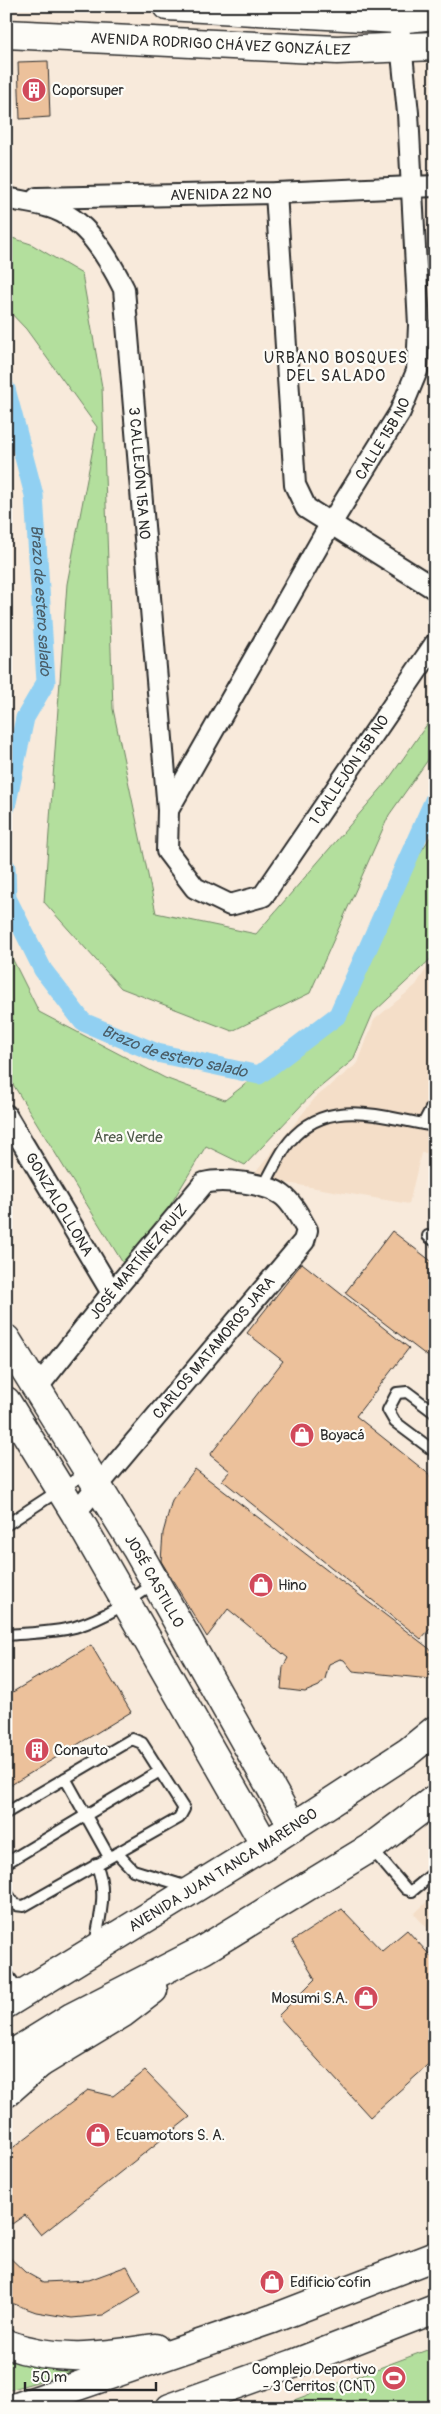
<svg xmlns="http://www.w3.org/2000/svg" width="441" height="2414" viewBox="0 0 441 2414" font-family="Pangolin,sans-serif">
<rect width="100%" height="100%" fill="#f8eadb"/>
<filter id="ink" filterUnits="userSpaceOnUse"><feTurbulence type="fractalNoise" baseFrequency=".02" numOctaves="2"/><feDisplacementMap in="SourceGraphic" scale="10" xChannelSelector="R" yChannelSelector="G"/><feConvolveMatrix kernelMatrix="1 2 1 2 8 2 1 2 1" color-interpolation-filters="sRGB"/></filter>
<g filter="url(#ink)">
<!-- built -->
<path fill="#f4dec8" d="M 435,955 L 435,1153 L 421,1153 L 409,1204 L 252,1177 L 315,1098 L 358,1063 L 374,1020 L 416,985 Z
M 435,1894 L 435,1936 L 414,1914 Z"/>
<!-- green -->
<path fill="#b3df9d" stroke="#6f8564" d="M 6,236 L 31,244 L 82,274 L 102,387 L 113,709 L 156,913 L 256,934 L 386,783 L 435,713 L 435,750 L 389,815 L 310,993 L 232,1031 L 121,988 L 44,902 L 67,584 L 97,427 L 26,329 L 6,308 Z
M 435,830 L 435,955 L 373,1013 L 353,1060 L 312,1094 L 245,1165 L 206,1146 L 129,1273 L 6,1073 L 6,946 L 39,1012 L 165,1078 L 225,1100 L 347,1005 L 394,893 Z
M 435,2347 L 435,2408 L 273,2408 Z
M 6,2356 L 48,2368 L 81,2369 L 6,2391 Z"/>
<g fill="none" stroke-linecap="round" stroke-linejoin="round">
<!-- canal -->
<g stroke="#91d0f2" stroke-width="19">
<path id="s1" d="M 6,389 L 34,495 L 46,682 L 25,718 L 6,807"/>
<path id="s2" d="M 6,867 L 7,898 L 43,970 L 83,1022 L 157,1053 L 259,1075 L 338,1015 L 435,798"/>
</g>
</g>
<!-- building -->
<path fill="#ecc19b" stroke="#2b2b2b" d="M 48,61 L 50,117 L 20,119 L 18,62 Z
M 392,1231 L 435,1264 L 435,1362 L 345,1293 Z
M 302,1263 L 409,1348 L 356,1416 L 435,1479 L 435,1623 L 421,1639 L 222,1480 L 230,1471 L 210,1455 L 283,1361 L 247,1333 Z
M 195,1469 L 435,1653 L 435,1677 L 430,1679 L 353,1671 L 344,1660 L 340,1659 L 329,1664 L 325,1679 L 319,1686 L 305,1692 L 281,1689 L 283,1667 L 288,1658 L 228,1609 L 207,1637 L 161,1561 L 163,1533 L 172,1500 Z
M 91,1645 L 131,1712 L 6,1788 L 6,1696 Z
M 342,1909 L 382,1951 L 407,1930 L 435,1961 L 435,2059 L 370,2117 L 278,2016 L 315,1979 L 292,1941 Z
M 145,2071 L 190,2117 L 41,2235 L 25,2215 L 12,2224 L 6,2216 L 6,2153 L 88,2090 L 113,2096 Z
M 6,2254 L 25,2272 L 43,2282 L 89,2280 L 127,2266 L 141,2292 L 103,2315 L 72,2318 L 36,2312 L 6,2301 Z"/>
<g fill="none" stroke-linecap="round" stroke-linejoin="round">
<defs>
<path id="lane" d="M 423,1124 L 435,1101
M 263,1187 C 272,1172 279,1154 290,1141 C 328,1095 384,1118 435,1126
M 428,1236 L 435,1241
M 435,1413 L 407,1392 L 397,1393 L 388,1410 L 395,1422 L 435,1452
M 6,1525 L 87,1472
M 6,1635 C 28,1633 53,1633 75,1627 C 105,1618 130,1601 155,1583
M 65,1778 L 109,1857
M 6,1813 L 132,1739 L 142,1743 L 184,1809 L 179,1818 L 24,1906 L 15,1905 L 6,1892
M 371,1848 L 406,1889 L 412,1891 L 435,1872
M 117,1853 L 133,1870 L 188,1887
M 6,1863 L 160,1771
M 95,1944 C 100,1917 108,1891 96,1864
M 6,1973 L 21,1993"/>
<g id="street">
<path d="M 276,193 L 295,485 L 306,508 L 435,589"/>
<path id="s3" d="M 37,198 L 276,193 L 435,186"/>
<path id="s4" d="M 11,199 C 23,202 37,203 49,207 C 86,218 108,257 124,289 L 168,810 L 167,851 L 195,888 L 230,905 L 263,896 L 435,644"/>
<path id="s5" d="M 168,810 L 330,525 L 400,412 L 417,371 L 419,325 L 408,113 L 400,34"/>
<path id="s6" d="M 6,1115 L 112,1293"/>
<path id="s7" d="M 37,1388 L 112,1293 L 204,1183 C 222,1178 266,1183 282,1195 C 293,1203 300,1218 307,1230 L 304,1241 L 75,1513"/>
</g>
<g id="secondary">
<path d="M 167,6 L 397,19 L 435,15"/>
<path id="s8" d="M 6,34 L 337,50 L 435,46"/>
<path id="s9" d="M 6,1339 L 136,1548 L 293,1827"/>
<path d="M 6,1401 L 75,1513 L 265,1845"/>
</g>
<g id="primary">
<path id="s10" d="M 6,2004 L 265,1845 L 408,1752 L 435,1730"/>
<path d="M 6,2058 L 72,2017 L 203,1950 L 370,1848 L 435,1799"/>
<path d="M 19,2076 L 123,2013 L 153,1990"/>
</g>
<path id="highway" d="M 6,2093 L 39,2064
M 6,2344 C 59,2363 101,2356 155,2348
M 14,2408 L 272,2319 L 435,2256
M 170,2408 L 293,2364 L 435,2309"/>
</defs>
<!-- lane casing -->
<use href="#lane" stroke="#2b2b2b" stroke-width="14"/>
<!-- street casing -->
<use href="#street" stroke="#2b2b2b" stroke-width="24"/>
<!-- secondary casing -->
<use href="#secondary" stroke="#2b2b2b" stroke-width="31"/>
<!-- primary casing -->
<use href="#primary" stroke="#2b2b2b" stroke-width="31"/>
<!-- highway casing -->
<use href="#highway" stroke="#2b2b2b" stroke-width="31"/>
<!-- lane -->
<use href="#lane" stroke="#fdfcf7" stroke-width="10"/>
<!-- street -->
<use href="#street" stroke="#fdfcf7" stroke-width="20"/>
<!-- secondary -->
<use href="#secondary" stroke="#fdfcf7" stroke-width="28"/>
<!-- primary -->
<use href="#primary" stroke="#fdfcf7" stroke-width="28"/>
<!-- highway -->
<use href="#highway" stroke="#fdfcf7" stroke-width="28"/>
</g>
</g>
<!-- icons -->
<defs>
<symbol id="building-disc" viewBox="-11 -11 22 22"><circle r="9.5" fill="#d1495b" stroke="#fdfcf7"/><path d="M-4-6H4V6H1V3H-1V6H-4ZM-2.5-4.3h1.7v1.8h-1.7ZM.8-4.3h1.7v1.8H.8ZM-2.5-1h1.7V.8h-1.7ZM.8-1h1.7V.8H.8Z" fill="#fff"/></symbol>
<symbol id="shop-disc" viewBox="-11 -11 22 22"><circle r="9.5" fill="#d1495b" stroke="#fdfcf7"/><path d="M-5-2.5h2.3a2.7 3.5 0 0 1 5.4 0H5L5.5 6h-11ZM-1.5-2.5h3a1.5 2.3 0 0 0-3 0Z" fill="#fff"/></symbol>
<symbol id="stadium-disc" viewBox="-11 -11 22 22"><circle r="9.5" fill="#d1495b" stroke="#fdfcf7"/><path d="M0-5a6.5 5 0 1 0 0 10a6.5 5 0 1 0 0-10ZM-3.5-1.8h7v3.6h-7Z" fill="#fff"/></symbol>
</defs>
<g fill-rule="evenodd">
<use href="#building-disc" x="20" y="76" width="28" height="28"/>
<use href="#shop-disc" x="288" y="1421" width="28" height="28"/>
<use href="#shop-disc" x="247" y="1571" width="28" height="28"/>
<use href="#building-disc" x="23" y="1736" width="28" height="28"/>
<use href="#shop-disc" x="352" y="1984" width="28" height="28"/>
<use href="#shop-disc" x="84" y="2121" width="28" height="28"/>
<use href="#shop-disc" x="258" y="2268" width="28" height="28"/>
<use href="#stadium-disc" x="380" y="2364" width="28" height="28"/>
</g>
<g text-anchor="middle" dominant-baseline="central" stroke-width="4.5" stroke-linejoin="round" paint-order="stroke">
<!-- street labels -->
<g font-size="15" fill="#2b2b2b" stroke="#fdfcf7">
<text stroke="none"><textPath href="#s8" startOffset="215">AVENIDA RODRIGO CHÁVEZ GONZÁLEZ</textPath></text>
<text stroke="none"><textPath href="#s3" startOffset="184">AVENIDA 22 NO</textPath></text>
<text stroke="none"><textPath href="#s5" startOffset="429">CALLE 15B NO</textPath></text>
<text stroke="none"><textPath href="#s4" startOffset="338">3 CALLEJÓN 15A NO</textPath></text>
<text stroke="none"><textPath href="#s4" startOffset="989">1 CALLEJÓN 15B NO</textPath></text>
<text stroke="none"><textPath href="#s6" startOffset="104">GONZALO LLONA</textPath></text>
<text stroke="none"><textPath href="#s7" startOffset="162">JOSÉ MARTÍNEZ RUIZ</textPath></text>
<text transform="translate(214 1348) rotate(-50)">CARLOS MATAMOROS JARA</text>
<text stroke="none"><textPath href="#s9" startOffset="284">JOSÉ CASTILLO</textPath></text>
<text stroke="none"><textPath href="#s10" startOffset="255">AVENIDA JUAN TANCA MARENGO</textPath></text>
</g>
<!-- poi labels -->
<g font-size="15" fill="#2b2b2b" stroke="#fdfcf7" text-anchor="start">
<text x="52" y="90">Coporsuper</text>
<text x="320" y="1435">Boyacá</text>
<text x="278" y="1585">Hino</text>
<text x="54" y="1750">Conauto</text>
<text x="348" y="1998" text-anchor="end">Mosumi S.A.</text>
<text x="116" y="2135">Ecuamotors S. A.</text>
<text x="290" y="2282">Edificio cofin</text>
<text x="376" y="2369" text-anchor="end">Complejo Deportivo<tspan x="376" dy="17">- 3 Cerritos (CNT)</tspan></text>
</g>
<!-- park labels -->
<g font-size="15" fill="#4d5848" stroke="#fdfcf7">
<text x="128" y="1137">Área Verde</text>
</g>
<!-- neighbourhood labels -->
<g font-size="16" letter-spacing="1" fill="#2b2b2b" stroke="#fdfcf7">
<text x="336" y="358">URBANO BOSQUES<tspan x="336" dy="18">DEL SALADO</tspan></text>
</g>
<!-- water labels -->
<g font-size="16" font-style="italic" fill="#4a5d67" stroke="#fdfcf7">
<text stroke="none"><textPath href="#s1" startOffset="215">Brazo de estero salado</textPath></text>
<text stroke="none"><textPath href="#s2" startOffset="274">Brazo de estero salado</textPath></text>
</g>
</g>
<!-- margin -->
<rect width="441" height="2414" fill="none" stroke="#fdfcf7" stroke-width="25"/>
<rect x="12" y="12" width="416" height="2389" fill="none" stroke="#2b2b2b" stroke-width="2" filter="url(#ink)"/>
<!-- scale -->
<path d="M25 2382v8h131v-8" fill="none" stroke="#2b2b2b" stroke-width="2.5"/>
<text x="32" y="2382" font-size="15" fill="#2b2b2b" stroke="#fdfcf7" stroke-width="4" paint-order="stroke">50 m</text>
</svg>
